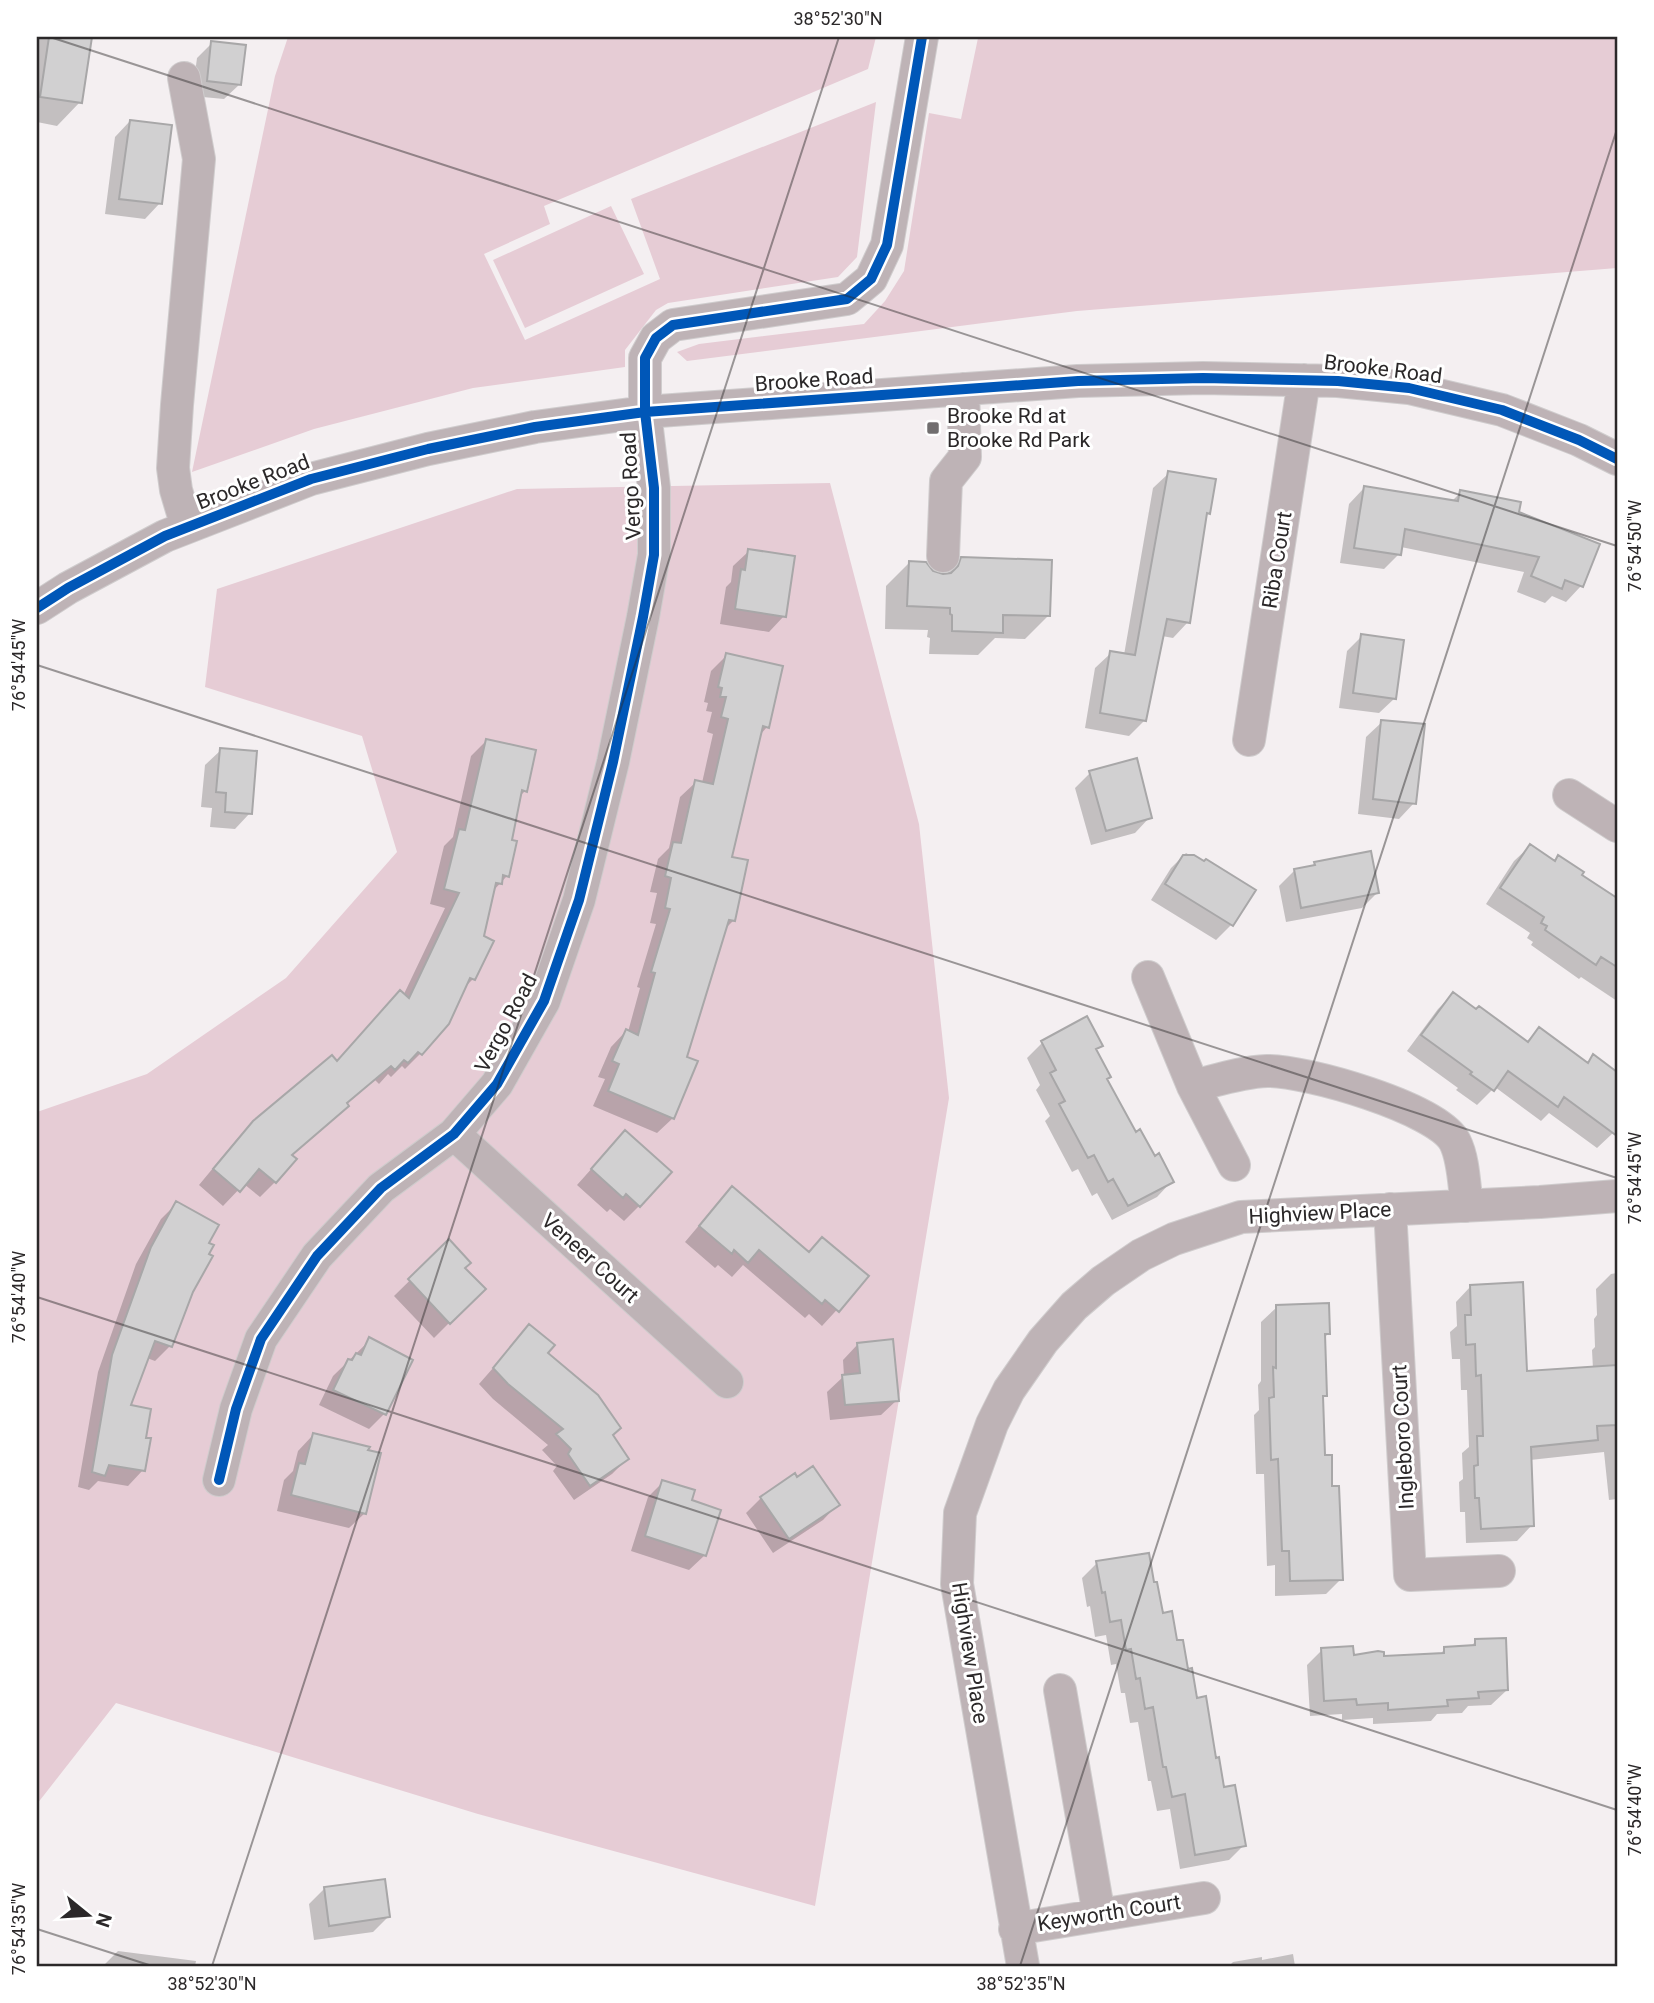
<svg xmlns="http://www.w3.org/2000/svg" width="1654" height="2003" viewBox="0 0 1654 2003" font-family="Roboto,sans-serif">
<rect width="100%" height="100%" fill="#f4eff1"/>
<!-- green -->
<path fill="#e6ccd5" d="M 288,37 L 876,37 L 868,69 L 544,206 L 550,224 L 484,254 L 525,340 L 660,279 L 631,199 L 876,102 L 857,257 L 838,277 L 668,303 L 656,310 L 625,350 L 625,367 L 473,388 L 314,429 L 192,472 L 275,76 Z
M 974,37 L 1617,37 L 1617,268 L 1077,311 L 687,361 L 677,352 L 699,344 L 864,324 L 885,301 L 904,271 L 929,113 L 961,119 L 978,38 Z
M 611,206 L 644,274 L 525,328 L 493,260 Z
M 830,483 L 919,824 L 949,1098 L 815,1906 L 478,1814 L 116,1703 L 37,1804 L 37,1112 L 147,1074 L 286,978 L 397,852 L 362,736 L 205,687 L 217,589 L 517,489 Z"/>
<!-- shadow -->
<path fill="#0003" d="M 37,37 L 90,37 L 80,102 L 57,126 L 37,122 Z
M 212,43 L 240,84 L 224,99 L 192,96 L 197,58 Z
M 130,121 L 160,203 L 145,219 L 105,214 L 115,137 Z
M 1169,473 L 1208,513 L 1204,517 L 1188,622 L 1173,638 L 1162,636 L 1145,720 L 1129,736 L 1085,728 L 1095,668 L 1111,653 L 1124,655 L 1153,488 Z
M 1364,488 L 1452,501 L 1461,492 L 1517,513 L 1581,586 L 1566,602 L 1552,596 L 1545,603 L 1517,592 L 1524,572 L 1401,547 L 1399,554 L 1384,569 L 1340,563 L 1349,504 Z
M 749,551 L 784,616 L 769,632 L 720,624 L 726,587 L 731,582 L 733,566 Z
M 962,559 L 1049,615 L 1025,639 L 995,638 L 978,655 L 929,654 L 930,638 L 927,637 L 928,630 L 885,629 L 886,586 L 909,563 L 932,573 L 945,576 Z
M 1362,636 L 1395,698 L 1379,713 L 1339,708 L 1347,651 Z
M 727,655 L 767,727 L 759,736 L 730,858 L 733,921 L 725,929 L 685,1058 L 673,1118 L 657,1133 L 593,1106 L 605,1079 L 598,1077 L 611,1047 L 626,1031 L 628,1032 L 640,988 L 637,987 L 656,924 L 650,923 L 657,893 L 650,892 L 658,859 L 669,848 L 680,797 L 696,782 L 702,783 L 713,734 L 707,732 L 712,712 L 706,711 L 708,703 L 704,702 L 711,671 Z
M 1382,722 L 1414,803 L 1399,819 L 1358,814 L 1366,737 Z
M 486,741 L 525,791 L 518,798 L 509,841 L 507,876 L 493,891 L 473,979 L 463,989 L 421,1053 L 405,1069 L 402,1066 L 391,1077 L 388,1074 L 379,1084 L 375,1080 L 345,1105 L 347,1106 L 331,1122 L 291,1156 L 275,1182 L 260,1197 L 244,1184 L 223,1206 L 199,1185 L 238,1138 L 254,1122 L 336,1063 L 403,996 L 445,908 L 430,904 L 444,846 L 453,837 L 471,756 Z
M 221,750 L 250,813 L 235,829 L 210,827 L 212,808 L 201,807 L 205,765 Z
M 1090,773 L 1150,817 L 1135,833 L 1091,845 L 1075,788 Z
M 1530,846 L 1617,900 L 1617,1001 L 1581,977 L 1579,979 L 1531,945 L 1533,942 L 1527,938 L 1530,933 L 1486,904 L 1514,861 Z
M 1186,853 L 1253,890 L 1231,925 L 1216,940 L 1151,900 L 1171,868 Z
M 1315,863 L 1377,893 L 1362,908 L 1286,922 L 1279,886 L 1295,870 L 1311,868 Z
M 1453,994 L 1525,1043 L 1539,1029 L 1586,1064 L 1593,1057 L 1617,1074 L 1617,1126 L 1613,1133 L 1597,1148 L 1549,1113 L 1541,1121 L 1495,1087 L 1477,1105 L 1456,1090 L 1458,1088 L 1407,1051 L 1438,1009 Z
M 1042,1043 L 1101,1045 L 1095,1051 L 1106,1079 L 1135,1134 L 1172,1181 L 1157,1197 L 1112,1220 L 1097,1193 L 1092,1196 L 1078,1169 L 1072,1172 L 1045,1121 L 1050,1116 L 1036,1090 L 1040,1085 L 1027,1058 Z
M 610,1148 L 639,1206 L 624,1221 L 610,1209 L 607,1212 L 577,1185 Z
M 176,1204 L 207,1244 L 170,1346 L 155,1361 L 147,1358 L 129,1407 L 144,1439 L 143,1470 L 128,1486 L 98,1481 L 89,1490 L 78,1487 L 98,1372 L 136,1264 L 161,1219 Z
M 717,1204 L 807,1254 L 867,1277 L 822,1326 L 809,1314 L 805,1318 L 743,1265 L 732,1277 L 718,1265 L 715,1268 L 685,1242 Z
M 449,1242 L 463,1268 L 483,1289 L 434,1338 L 394,1296 Z
M 1617,1273 L 1617,1499 L 1609,1500 L 1604,1452 L 1530,1460 L 1532,1525 L 1517,1541 L 1466,1543 L 1465,1512 L 1460,1512 L 1459,1482 L 1463,1479 L 1462,1453 L 1469,1447 L 1467,1390 L 1461,1390 L 1460,1359 L 1452,1359 L 1450,1332 L 1457,1326 L 1456,1302 L 1471,1286 L 1525,1373 L 1593,1369 L 1592,1350 L 1595,1347 L 1594,1319 L 1597,1315 L 1596,1289 L 1611,1274 Z
M 1277,1307 L 1328,1334 L 1324,1338 L 1326,1395 L 1321,1400 L 1323,1457 L 1331,1488 L 1341,1579 L 1326,1594 L 1275,1596 L 1275,1565 L 1267,1566 L 1264,1474 L 1256,1474 L 1254,1415 L 1259,1410 L 1258,1385 L 1261,1381 L 1261,1322 Z
M 530,1326 L 546,1353 L 611,1436 L 627,1459 L 612,1474 L 574,1500 L 553,1471 L 557,1466 L 542,1450 L 548,1445 L 493,1399 L 479,1384 Z
M 370,1340 L 384,1414 L 369,1429 L 319,1405 L 333,1376 Z
M 858,1344 L 897,1400 L 881,1415 L 830,1420 L 827,1392 L 844,1376 L 843,1360 Z
M 313,1435 L 366,1451 L 365,1513 L 349,1528 L 277,1511 L 284,1480 L 293,1471 L 298,1451 Z
M 663,1482 L 689,1501 L 705,1555 L 689,1570 L 631,1551 L 648,1497 Z
M 761,1498 L 838,1504 L 823,1520 L 773,1553 L 746,1513 Z
M 1097,1563 L 1161,1615 L 1176,1642 L 1187,1671 L 1223,1789 L 1244,1845 L 1229,1860 L 1180,1869 L 1170,1809 L 1157,1811 L 1151,1781 L 1148,1781 L 1138,1722 L 1130,1723 L 1125,1693 L 1121,1693 L 1116,1664 L 1111,1665 L 1106,1635 L 1095,1637 L 1090,1606 L 1087,1607 L 1082,1578 Z
M 1476,1641 L 1507,1690 L 1491,1705 L 1468,1706 L 1462,1713 L 1437,1714 L 1431,1721 L 1373,1724 L 1373,1718 L 1342,1720 L 1342,1714 L 1310,1716 L 1307,1665 L 1322,1650 L 1352,1657 L 1383,1658 L 1439,1655 L 1445,1649 L 1470,1647 Z
M 324,1889 L 388,1917 L 373,1932 L 314,1940 L 309,1904 Z
M 118,1951 L 196,1961 L 195,1966 L 103,1966 Z
M 1293,1954 L 1295,1966 L 1229,1966 L 1233,1962 L 1262,1957 L 1262,1960 Z"/>
<!-- building -->
<path fill="#d1d0d1" stroke="#a8a7a8" stroke-width="2" d="M 49,37 L 92,37 L 82,103 L 40,97 Z
M 211,41 L 246,45 L 241,85 L 207,81 Z
M 130,120 L 172,125 L 162,204 L 119,199 Z
M 1168,471 L 1216,479 L 1210,514 L 1207,513 L 1190,623 L 1167,619 L 1146,721 L 1100,713 L 1110,651 L 1135,655 Z
M 1364,486 L 1458,501 L 1460,490 L 1521,502 L 1519,512 L 1600,544 L 1583,587 L 1565,580 L 1562,589 L 1531,576 L 1539,557 L 1405,529 L 1401,555 L 1354,548 Z
M 748,549 L 795,556 L 786,617 L 735,609 L 741,569 L 745,570 Z
M 961,557 L 1052,560 L 1050,616 L 1003,615 L 1003,633 L 952,631 L 952,615 L 950,614 L 950,608 L 907,606 L 909,561 L 926,562 L 933,571 L 943,574 L 951,573 L 958,566 Z
M 1361,634 L 1404,640 L 1396,699 L 1353,693 Z
M 726,653 L 783,666 L 769,728 L 763,726 L 732,857 L 748,860 L 735,921 L 729,920 L 687,1057 L 698,1061 L 674,1119 L 608,1091 L 619,1064 L 612,1061 L 626,1029 L 638,1035 L 655,973 L 651,972 L 670,909 L 665,908 L 671,878 L 665,876 L 673,842 L 681,843 L 695,780 L 713,784 L 728,719 L 721,717 L 726,697 L 720,697 L 722,688 L 718,687 Z
M 1381,720 L 1425,724 L 1416,804 L 1373,799 Z
M 486,739 L 536,750 L 527,792 L 522,790 L 512,840 L 517,841 L 509,877 L 503,875 L 502,884 L 496,883 L 484,936 L 494,941 L 475,980 L 470,978 L 449,1024 L 422,1055 L 418,1052 L 408,1063 L 404,1060 L 395,1070 L 391,1066 L 347,1103 L 349,1106 L 292,1155 L 297,1159 L 276,1183 L 259,1169 L 240,1192 L 213,1169 L 253,1121 L 332,1055 L 337,1061 L 400,990 L 409,998 L 459,893 L 444,889 L 459,829 L 465,830 Z
M 220,748 L 257,751 L 252,814 L 225,812 L 226,793 L 216,792 Z
M 1137,758 L 1152,818 L 1106,831 L 1089,771 Z
M 1530,844 L 1555,861 L 1558,855 L 1584,872 L 1582,875 L 1617,898 L 1617,967 L 1601,957 L 1596,965 L 1545,930 L 1547,926 L 1541,923 L 1544,917 L 1500,888 Z
M 1371,851 L 1379,893 L 1301,908 L 1294,869 L 1315,865 L 1314,862 Z
M 1183,855 L 1194,855 L 1204,861 L 1206,859 L 1256,890 L 1233,926 L 1165,884 Z
M 1453,992 L 1476,1009 L 1479,1006 L 1528,1042 L 1539,1027 L 1588,1063 L 1593,1054 L 1617,1072 L 1617,1136 L 1564,1097 L 1558,1107 L 1508,1071 L 1494,1091 L 1470,1074 L 1472,1072 L 1421,1035 Z
M 1087,1016 L 1103,1046 L 1096,1049 L 1111,1077 L 1107,1079 L 1136,1132 L 1140,1129 L 1155,1156 L 1159,1153 L 1174,1182 L 1128,1206 L 1113,1179 L 1108,1182 L 1094,1155 L 1088,1158 L 1059,1104 L 1065,1101 L 1050,1073 L 1056,1070 L 1041,1041 Z
M 625,1130 L 672,1172 L 640,1207 L 626,1194 L 623,1198 L 591,1169 Z
M 732,1186 L 809,1252 L 822,1237 L 869,1276 L 839,1312 L 825,1300 L 822,1304 L 759,1250 L 748,1263 L 734,1250 L 732,1254 L 699,1226 Z
M 176,1201 L 219,1225 L 209,1243 L 214,1245 L 209,1254 L 213,1256 L 193,1292 L 172,1347 L 155,1341 L 131,1405 L 151,1409 L 146,1438 L 151,1438 L 145,1471 L 109,1465 L 105,1476 L 92,1472 L 112,1355 L 151,1247 Z
M 449,1239 L 471,1263 L 465,1268 L 486,1289 L 450,1324 L 408,1279 Z
M 1523,1282 L 1527,1371 L 1617,1365 L 1617,1425 L 1597,1426 L 1598,1440 L 1531,1447 L 1534,1526 L 1481,1529 L 1479,1498 L 1475,1498 L 1474,1466 L 1478,1465 L 1477,1436 L 1483,1436 L 1481,1375 L 1476,1376 L 1475,1344 L 1466,1345 L 1465,1315 L 1471,1315 L 1470,1285 Z
M 1329,1303 L 1330,1334 L 1325,1334 L 1327,1396 L 1323,1396 L 1325,1455 L 1332,1455 L 1332,1486 L 1339,1486 L 1343,1580 L 1290,1581 L 1289,1551 L 1282,1551 L 1278,1459 L 1271,1460 L 1269,1398 L 1274,1397 L 1273,1367 L 1276,1368 L 1276,1305 Z
M 529,1324 L 555,1345 L 548,1353 L 598,1395 L 621,1428 L 613,1435 L 629,1459 L 590,1486 L 568,1454 L 571,1449 L 556,1434 L 563,1429 L 508,1384 L 493,1368 Z
M 369,1337 L 413,1360 L 386,1415 L 333,1390 L 348,1359 L 352,1360 L 356,1353 L 361,1355 Z
M 893,1339 L 899,1401 L 845,1405 L 842,1375 L 860,1373 L 857,1343 Z
M 313,1433 L 370,1447 L 368,1450 L 381,1453 L 366,1514 L 291,1495 L 299,1463 L 305,1464 Z
M 813,1466 L 840,1505 L 789,1539 L 760,1497 L 795,1473 L 797,1477 Z
M 662,1480 L 695,1490 L 692,1500 L 721,1510 L 706,1556 L 645,1536 Z
M 1149,1553 L 1154,1582 L 1157,1582 L 1163,1613 L 1172,1611 L 1177,1640 L 1183,1640 L 1188,1669 L 1192,1668 L 1197,1698 L 1206,1696 L 1216,1758 L 1219,1757 L 1224,1787 L 1235,1785 L 1246,1846 L 1195,1855 L 1185,1794 L 1172,1797 L 1166,1767 L 1163,1767 L 1153,1707 L 1145,1709 L 1140,1678 L 1136,1679 L 1131,1649 L 1126,1650 L 1121,1620 L 1110,1622 L 1105,1592 L 1102,1593 L 1096,1561 Z
M 1506,1638 L 1508,1690 L 1478,1692 L 1479,1698 L 1447,1700 L 1448,1706 L 1388,1710 L 1388,1703 L 1357,1705 L 1356,1699 L 1324,1701 L 1321,1648 L 1353,1646 L 1354,1655 L 1378,1651 L 1384,1652 L 1384,1656 L 1444,1653 L 1444,1647 L 1475,1645 L 1475,1639 Z
M 385,1879 L 390,1917 L 329,1926 L 324,1887 Z"/>
<g fill="none" stroke-linecap="round" stroke-linejoin="round">
<defs>
<path id="minor" d="M 184,78 L 199,159 L 177,405 L 173,468 L 176,490 L 187,527
M 943,556 L 946,481 L 965,457 L 963,389
M 37,608 L 68,588 L 165,536 L 311,479 L 428,449 L 535,427 L 645,412 L 1078,381 L 1203,378 L 1338,381 L 1409,388 L 1502,410 L 1579,440 L 1617,459
M 1249,740 L 1304,380
M 1569,795 L 1617,826
M 1148,977 L 1193,1086 L 1234,1165
M 1193,1086 C 1218,1080 1241,1072 1267,1071 C 1304,1070 1438,1108 1455,1142 C 1464,1160 1464,1186 1467,1206
M 454,1134 L 727,1382
M 1390,1209 L 1410,1575 L 1499,1571
M 219,1480 L 236,1409 L 261,1339 L 317,1256 L 381,1188 L 454,1134 L 497,1084 L 544,1001 L 579,900 L 613,762 L 643,617 L 654,555 L 654,488 L 645,412 L 645,358 L 656,338 L 673,325 L 847,299 L 871,279 L 887,245 L 922,37
M 1060,1690 L 1099,1915
M 1015,1929 L 1204,1898
M 1023,1966 L 957,1584 L 960,1513 L 992,1424 L 1009,1390 L 1043,1341 L 1074,1306 L 1103,1281 L 1141,1255 L 1174,1239 L 1241,1217 L 1540,1202 L 1617,1196"/>
</defs>
<!-- minor casing -->
<use href="#minor" stroke="#cfcccd" stroke-width="34"/>
<!-- minor -->
<use href="#minor" stroke="#beb3b6" stroke-width="32"/>
<defs>
<path id="cycleway" d="M 37,608 L 68,588 L 165,536 L 311,479 L 428,449 L 535,427 L 645,412 L 1078,381 L 1203,378 L 1338,381 L 1409,388 L 1502,410 L 1579,440 L 1617,459
M 219,1480 L 236,1409 L 261,1339 L 317,1256 L 381,1188 L 454,1134 L 497,1084 L 544,1001 L 579,900 L 613,762 L 643,617 L 654,555 L 654,488 L 645,412 L 645,358 L 656,338 L 673,325 L 847,299 L 871,279 L 887,245 L 922,37"/>
</defs>
<!-- cycleway casing -->
<use href="#cycleway" stroke="#fff" stroke-width="15"/>
<!-- cycleway -->
<use href="#cycleway" stroke="#0057b8" stroke-width="10"/>
</g>
<!-- ticks -->
<path fill="none" stroke="#2b2829" stroke-width="2" stroke-opacity="0.45" d="M 50,37 L 1617,546M 37,665 L 1617,1178M 37,1297 L 1617,1810M 37,1929 L 152,1966M 212,1966 L 839,37M 1020,1966 L 1617,129"/>
<!-- markers -->
<rect fill="#716e6f" stroke="#fff" stroke-width="2.5" x="926" y="421" width="14" height="14" rx="3.5"/>
<g text-anchor="middle" dominant-baseline="central" stroke-width="6" stroke-linejoin="round" paint-order="stroke">
<!-- street labels -->
<g font-size="21" fill="#2b2829" stroke="#fff">
<text transform="translate(1383 369) rotate(7)">Brooke Road</text>
<text transform="translate(814 380) rotate(-4)">Brooke Road</text>
<text transform="translate(253 482) rotate(-21)">Brooke Road</text>
<text transform="translate(631 486) rotate(-93)">Vergo Road</text>
<text transform="translate(1277 560) rotate(-81)">Riba Court</text>
<text transform="translate(506 1023) rotate(-62)">Vergo Road</text>
<text transform="translate(1320 1213) rotate(-3)">Highview Place</text>
<text transform="translate(590 1258) rotate(42)">Veneer Court</text>
<text transform="translate(1403 1437) rotate(-93)">Ingleboro Court</text>
<text transform="translate(970 1653) rotate(81)">Highview Place</text>
<text transform="translate(1109 1913) rotate(-9)">Keyworth Court</text>
</g>
<!-- poi labels -->
<g font-size="21" fill="#2b2829" stroke="#fff" text-anchor="start">
<text x="947" y="416">Brooke Rd at<tspan x="947" dy="24">Brooke Rd Park</tspan></text>
</g>
</g>
<!-- border -->
<rect width="1654" height="2003" fill="none" stroke="#ffffff" stroke-width="77"/>
<!-- north arrow -->
<g transform="translate(88 1915) rotate(108)" stroke="#ffffff" stroke-width="5" paint-order="stroke">
<path d="M0-5L12 26L0 18L-12 26Z" fill="#2b2829"/>
<text y="-10" font-size="19" font-weight="bold" text-anchor="middle" fill="#2b2829">N</text>
</g>
<rect x="38" y="38" width="1578" height="1927" fill="none" stroke="#2b2829" stroke-width="2.5"/>
<g font-size="18" text-anchor="middle" fill="#2b2829">
<text x="838" y="25">38°52'30"N</text>
<text transform="translate(1635 546) rotate(-90)" y="6">76°54'50"W</text>
<text transform="translate(19 665) rotate(-90)" y="6">76°54'45"W</text>
<text transform="translate(1635 1178) rotate(-90)" y="6">76°54'45"W</text>
<text transform="translate(19 1297) rotate(-90)" y="6">76°54'40"W</text>
<text transform="translate(1635 1810) rotate(-90)" y="6">76°54'40"W</text>
<text transform="translate(19 1929) rotate(-90)" y="6">76°54'35"W</text>
<text x="212" y="1990">38°52'30"N</text>
<text x="1021" y="1990">38°52'35"N</text>
</g>
</svg>
